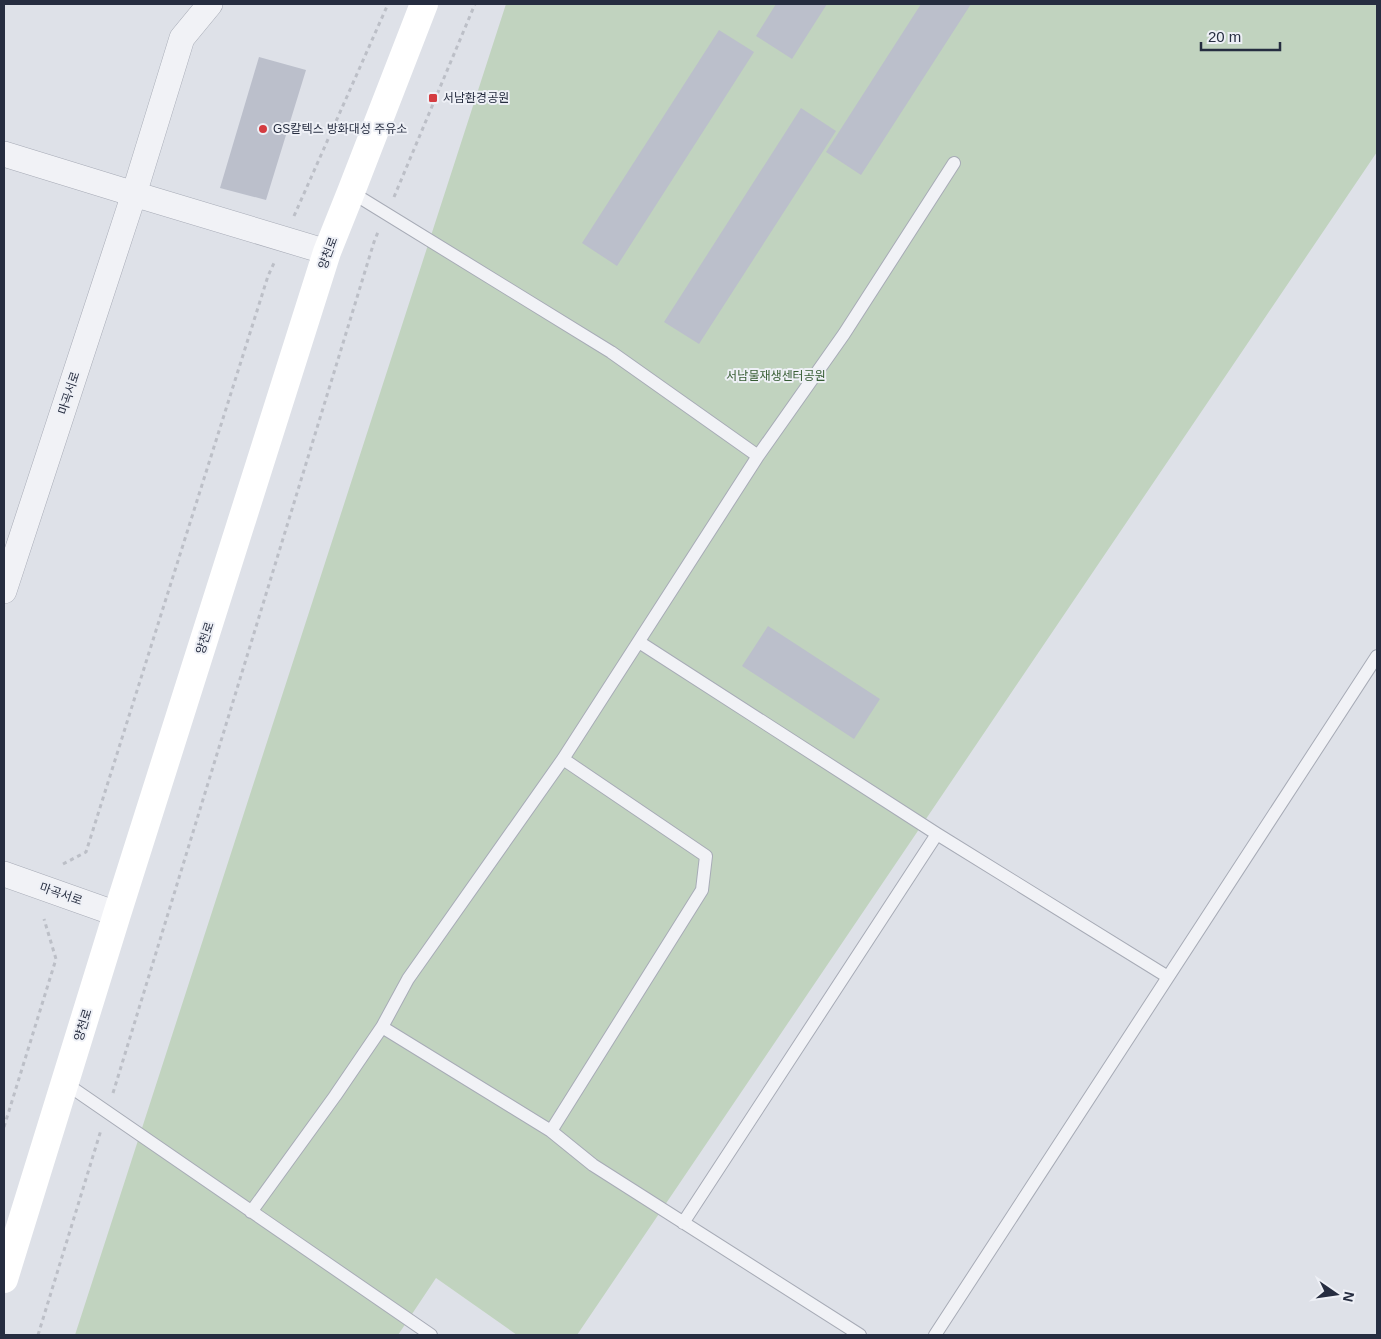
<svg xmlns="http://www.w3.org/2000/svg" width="1381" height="1339" viewBox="0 0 1381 1339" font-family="Helvetica,'Noto Sans KR',sans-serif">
<rect width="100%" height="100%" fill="#dee1e8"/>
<!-- green -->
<path fill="#c1d3bf" d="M 506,4 L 1377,4 L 1377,152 L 577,1335 L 517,1335 L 436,1278 L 398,1335 L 75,1335 Z"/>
<!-- building -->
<path fill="#bbbfcb" d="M 776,4 L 827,4 L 792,59 L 756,36 Z
M 921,4 L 971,4 L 861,175 L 826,152 Z
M 719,30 L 754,52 L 617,266 L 582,243 Z
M 259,57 L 306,70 L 266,200 L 220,188 Z
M 801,108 L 836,131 L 699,344 L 664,322 Z
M 768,626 L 880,699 L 854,739 L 742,666 Z"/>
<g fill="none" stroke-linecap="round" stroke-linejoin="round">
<defs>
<path id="service" d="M 351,192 L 611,352 L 758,456
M 639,642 L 937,834 L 1168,977
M 382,1027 L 551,1131 L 702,890 L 706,856 L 563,759
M 65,1083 L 431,1335
M 551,1131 L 593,1165 L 860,1335
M 251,1212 L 335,1096 L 382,1027 L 408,979 L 563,759 L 758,456 L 844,334 L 954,163
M 683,1223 L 937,834
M 935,1335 L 1377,656"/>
<path id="minor" d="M 4,154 L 134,194 L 327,252
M 4,591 L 134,194 L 182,38 L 210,4
M 4,874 L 117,914"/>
</defs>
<!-- service casing -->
<use href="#service" stroke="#a7abb6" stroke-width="14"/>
<!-- minor casing -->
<use href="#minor" stroke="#a7abb6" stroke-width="26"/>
<!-- path -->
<path stroke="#bcbfc7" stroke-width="3" stroke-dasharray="4 4" stroke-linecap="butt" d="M 394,197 L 475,4
M 294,216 L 388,4
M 63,864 L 86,852 L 268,276 L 274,263
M 113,1093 L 374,242 L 378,232
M 4,1127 L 56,959 L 44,919
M 38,1335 L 101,1130"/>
<!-- service -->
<use href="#service" stroke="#f1f2f6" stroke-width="12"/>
<!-- minor -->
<use href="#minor" stroke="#f1f2f6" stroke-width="25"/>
<!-- secondary -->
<path stroke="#fff" stroke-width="28" d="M 4,1279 L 117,914 L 327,252 L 351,192 L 424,4"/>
</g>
<!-- markers -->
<g fill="#d43c41" stroke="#eef0f6" stroke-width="2">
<rect x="428" y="93" width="10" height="10" rx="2.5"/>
<circle cx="263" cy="129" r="5"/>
</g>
<g text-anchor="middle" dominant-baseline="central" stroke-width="4" stroke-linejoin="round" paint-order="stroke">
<!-- poi labels -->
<g font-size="12" fill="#262d40" stroke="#eef0f6" text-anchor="start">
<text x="443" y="98">서남환경공원</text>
<text x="273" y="129">GS칼텍스 방화대성 주유소</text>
</g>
<!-- street labels -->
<g font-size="12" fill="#262d40" stroke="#eef0f6">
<text transform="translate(328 253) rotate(-70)">양천로</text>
<text transform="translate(69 393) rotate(-72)">마곡서로</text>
<text transform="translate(205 638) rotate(-72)">양천로</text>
<text transform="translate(61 894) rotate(19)">마곡서로</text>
<text transform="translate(83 1025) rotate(-73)">양천로</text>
</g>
<!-- park labels -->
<g font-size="12" fill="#365c33" stroke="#eef0f6">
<text x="776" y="376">서남물재생센터공원</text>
</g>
</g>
<!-- border -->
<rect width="1381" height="1339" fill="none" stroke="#262d40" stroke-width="10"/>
<!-- north arrow -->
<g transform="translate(1336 1294) rotate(103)" stroke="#eef0f6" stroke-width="4" paint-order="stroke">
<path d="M0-4L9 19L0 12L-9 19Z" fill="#262d40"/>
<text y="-8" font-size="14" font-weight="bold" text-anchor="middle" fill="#262d40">N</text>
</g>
<!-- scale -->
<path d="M1201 42v8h79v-8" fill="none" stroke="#262d40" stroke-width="2.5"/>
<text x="1208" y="42" font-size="15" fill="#262d40" stroke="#eef0f6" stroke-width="4" paint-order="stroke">20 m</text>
</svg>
